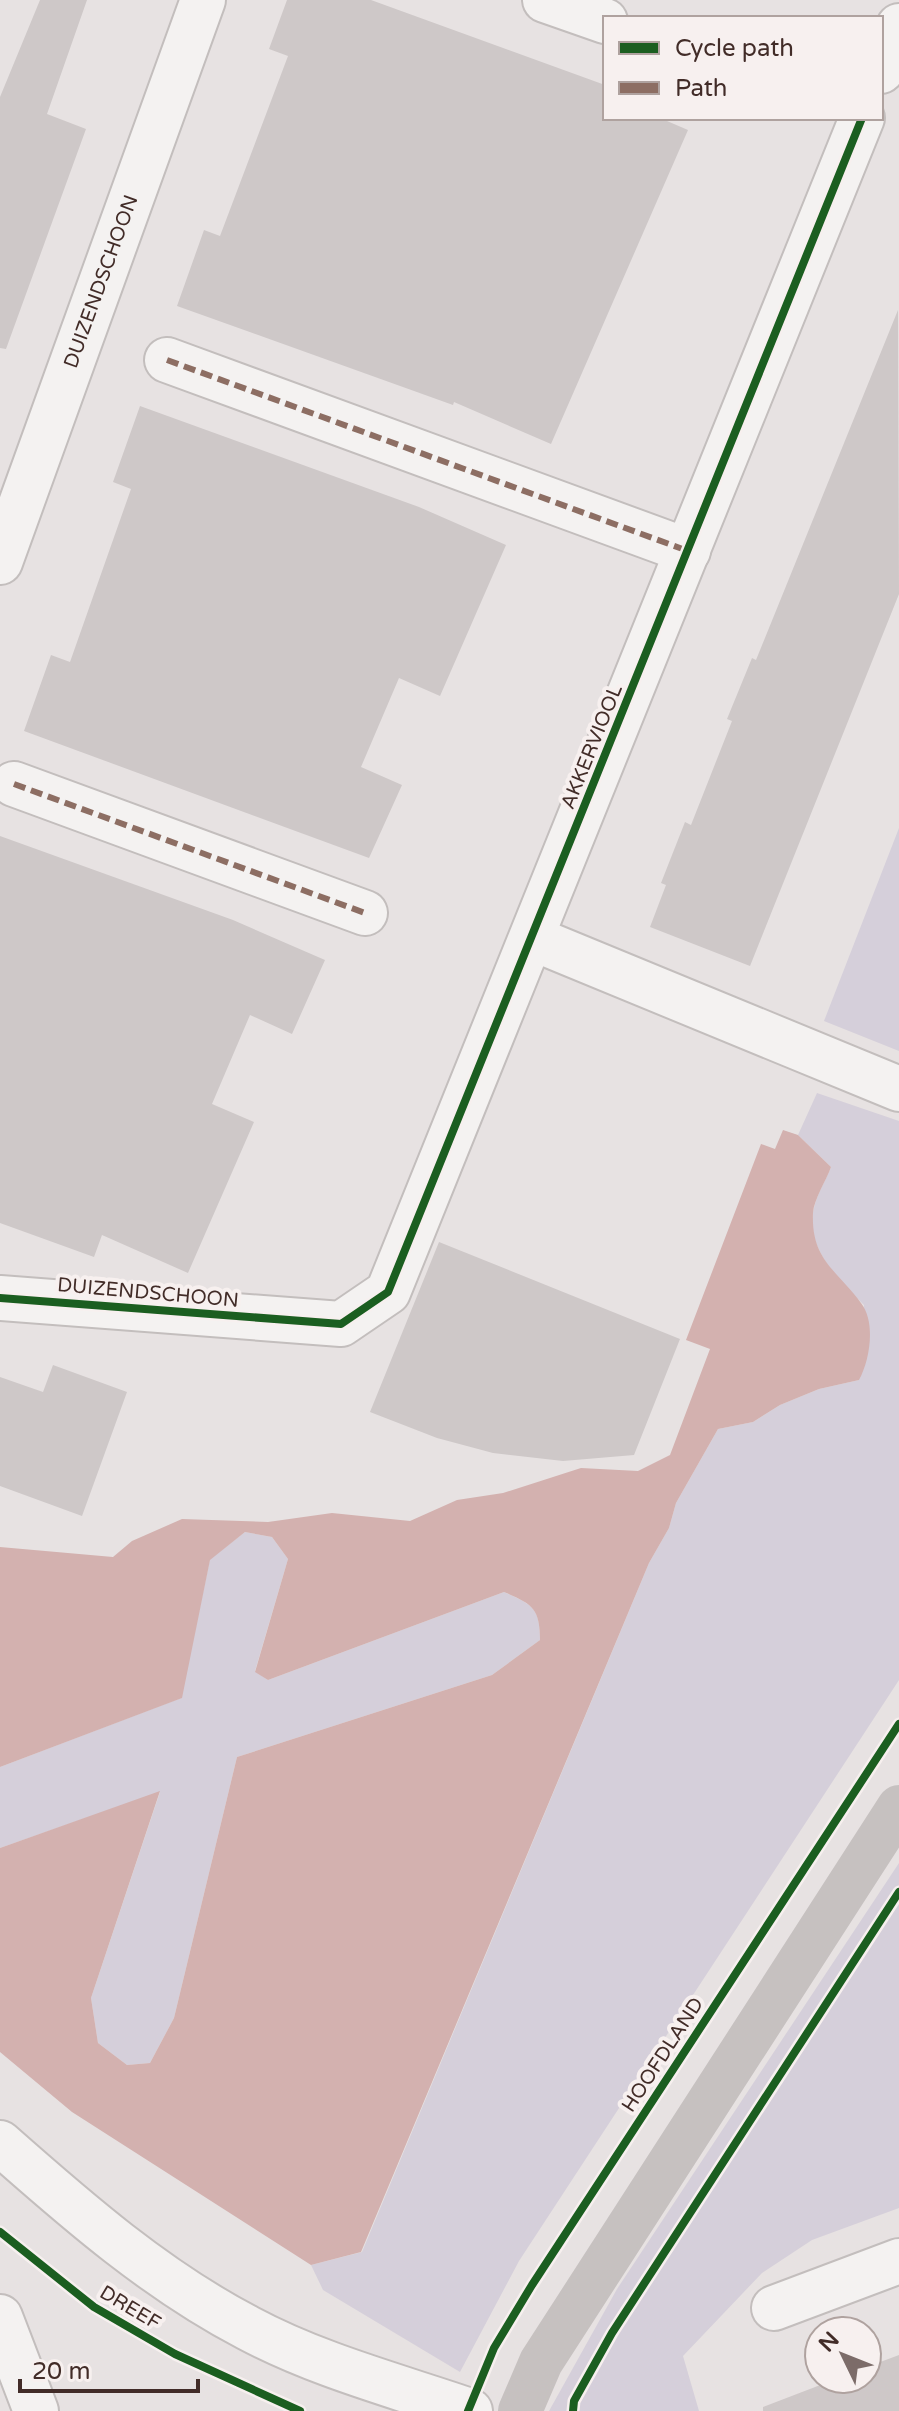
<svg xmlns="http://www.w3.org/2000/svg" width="899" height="2411" viewBox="0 0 899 2411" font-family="'Varela Round',sans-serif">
<rect width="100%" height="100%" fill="#e7e2e2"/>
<!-- green -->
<path fill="#d5cfda" d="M 899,828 L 899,1051 L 824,1021 Z
M 817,1093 L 899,1121 L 899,1680 L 519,2261 L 460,2372 L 323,2290 L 311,2265 L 362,2252 L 649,1563 L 669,1528 L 676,1503 L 718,1429 L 753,1422 L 780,1405 L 819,1389 L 859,1380 L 864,1305 C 839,1280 804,1248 814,1208 C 817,1194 826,1180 831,1167 L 798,1135 Z
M 245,1532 L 272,1537 L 288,1559 L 255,1671 L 268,1680 L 504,1592 C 532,1605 540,1607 540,1640 L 492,1675 L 237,1757 L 174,2018 L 150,2063 L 127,2065 L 98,2043 L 91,1998 L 160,1792 L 0,1848 L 0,1767 L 181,1698 L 210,1559 Z
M 899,1863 L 899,2208 L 812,2240 L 762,2273 L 683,2356 L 699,2411 L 549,2411 L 617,2289 Z"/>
<!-- water -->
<path fill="#d3b1af" d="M 783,1130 L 798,1135 L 831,1167 C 826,1181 814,1199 813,1213 C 811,1260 837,1270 861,1303 C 876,1322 870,1360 859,1380 L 819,1389 L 780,1405 L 753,1422 L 718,1429 L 676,1503 L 669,1528 L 649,1563 L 361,2252 L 311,2265 L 72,2112 L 0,2052 L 0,1848 L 160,1791 L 91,1998 L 98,2043 L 127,2065 L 150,2063 L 174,2018 L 237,1757 L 492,1675 L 540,1640 C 540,1608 532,1604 504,1592 L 268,1680 L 255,1672 L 288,1559 L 272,1537 L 245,1532 L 210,1560 L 182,1698 L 0,1767 L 0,1547 L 113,1557 L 132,1541 L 182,1519 L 268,1522 L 332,1513 L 410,1521 L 457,1500 L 503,1493 L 581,1468 L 638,1471 L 670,1455 L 710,1349 L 686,1340 L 761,1144 L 775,1149 Z"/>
<!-- building -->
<path fill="#cec8c8" d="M 40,0 L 87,0 L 47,114 L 86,129 L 6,349 L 0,348 L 0,97 Z
M 287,0 L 371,0 L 605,85 L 605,118 L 660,118 L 688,130 L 551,444 L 454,402 L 453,405 L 177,306 L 204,230 L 220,236 L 288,56 L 269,49 Z
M 898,310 L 899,594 L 750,966 L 650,927 L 666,885 L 661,883 L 685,822 L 691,825 L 732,721 L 727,719 L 752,658 L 756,660 Z
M 140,406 L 419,507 L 506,545 L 440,696 L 399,678 L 361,767 L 402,785 L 369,858 L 24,731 L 51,655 L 70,662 L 131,489 L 113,482 Z
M 0,836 L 233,920 L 325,960 L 292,1034 L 250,1015 L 212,1104 L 254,1122 L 188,1273 L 102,1235 L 94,1257 L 0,1223 Z
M 439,1242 L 680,1339 L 634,1455 L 563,1461 L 493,1453 L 437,1438 L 370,1412 Z
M 53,1365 L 127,1392 L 82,1516 L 0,1486 L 0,1377 L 43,1392 Z
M 899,2355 L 899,2411 L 763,2411 L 763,2407 L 836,2379 L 867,2379 L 867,2367 Z"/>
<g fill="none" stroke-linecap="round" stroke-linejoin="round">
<defs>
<g id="street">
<path d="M 545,0 L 605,21"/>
<path d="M 881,71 L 899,26"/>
<path d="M 167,360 L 688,551"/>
<path id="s1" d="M 0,562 L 203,0"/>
<path d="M 14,784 L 365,913"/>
<path d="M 532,938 L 899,1089"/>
<path d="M 0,1298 L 341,1324 L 388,1292 L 862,118"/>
<path d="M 0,2143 C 78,2212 156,2280 248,2328 C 317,2365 397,2386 470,2411"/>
<path d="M 774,2308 L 899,2261"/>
<path d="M 0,2317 L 36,2411"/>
</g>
</defs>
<!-- street casing -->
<use href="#street" stroke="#c3bebd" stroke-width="48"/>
<!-- street -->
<use href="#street" stroke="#f4f2f1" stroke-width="44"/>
<!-- secondary -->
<path stroke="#c6c1c0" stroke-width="44" d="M 520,2411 L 541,2362 L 899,1807"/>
<!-- quiet -->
<path stroke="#8d6e63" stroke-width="6" stroke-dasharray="12 6" stroke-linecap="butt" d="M 167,360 L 688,551
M 14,784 L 365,913"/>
<defs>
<path id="cycleway" d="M 0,1298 L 341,1324 L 388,1292 L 862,118
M 0,2232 L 94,2307 L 175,2354 L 300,2411
M 468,2411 L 494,2348 L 532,2285 L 899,1724
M 573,2411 L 574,2401 L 612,2333 L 899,1892"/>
</defs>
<!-- cycleway casing -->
<use href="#cycleway" stroke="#f7f0ef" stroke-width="13"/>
<!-- cycleway -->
<use href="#cycleway" stroke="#1b5e20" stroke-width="8"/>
</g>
<g text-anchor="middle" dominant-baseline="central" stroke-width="8" stroke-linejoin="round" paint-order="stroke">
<!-- street labels -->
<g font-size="20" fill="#422c28" stroke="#f7f0ef">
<text stroke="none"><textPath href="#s1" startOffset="298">DUIZENDSCHOON</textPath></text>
<text transform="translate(592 747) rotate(-68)">AKKERVIOOL</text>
<text transform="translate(148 1293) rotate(5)">DUIZENDSCHOON</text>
<text transform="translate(663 2055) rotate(-57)">HOOFDLAND</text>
<text transform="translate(130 2308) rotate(31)">DREEF</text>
</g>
</g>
<!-- legend -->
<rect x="603" y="16" width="280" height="104" fill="#f7f0ef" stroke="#afa29f" stroke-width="2"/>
<rect x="619" y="42" width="40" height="12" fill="#1b5e20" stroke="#afa29f" stroke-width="2"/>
<text x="675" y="56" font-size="24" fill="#422c28">Cycle path</text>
<rect x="619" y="82" width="40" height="12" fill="#8d6e63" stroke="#afa29f" stroke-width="2"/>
<text x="675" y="96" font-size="24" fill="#422c28">Path</text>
<!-- north arrow -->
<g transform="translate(843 2355) rotate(313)"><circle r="38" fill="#f7f0ef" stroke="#afa29f" stroke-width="2"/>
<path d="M0-6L14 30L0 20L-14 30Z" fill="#7c6c69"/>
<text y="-12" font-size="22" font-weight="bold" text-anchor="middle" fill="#422c28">N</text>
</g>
<!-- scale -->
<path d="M20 2379v12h178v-12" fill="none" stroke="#422c28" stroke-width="4"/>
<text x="32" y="2379" font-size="24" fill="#422c28" stroke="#f7f0ef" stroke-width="6" paint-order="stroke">20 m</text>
</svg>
